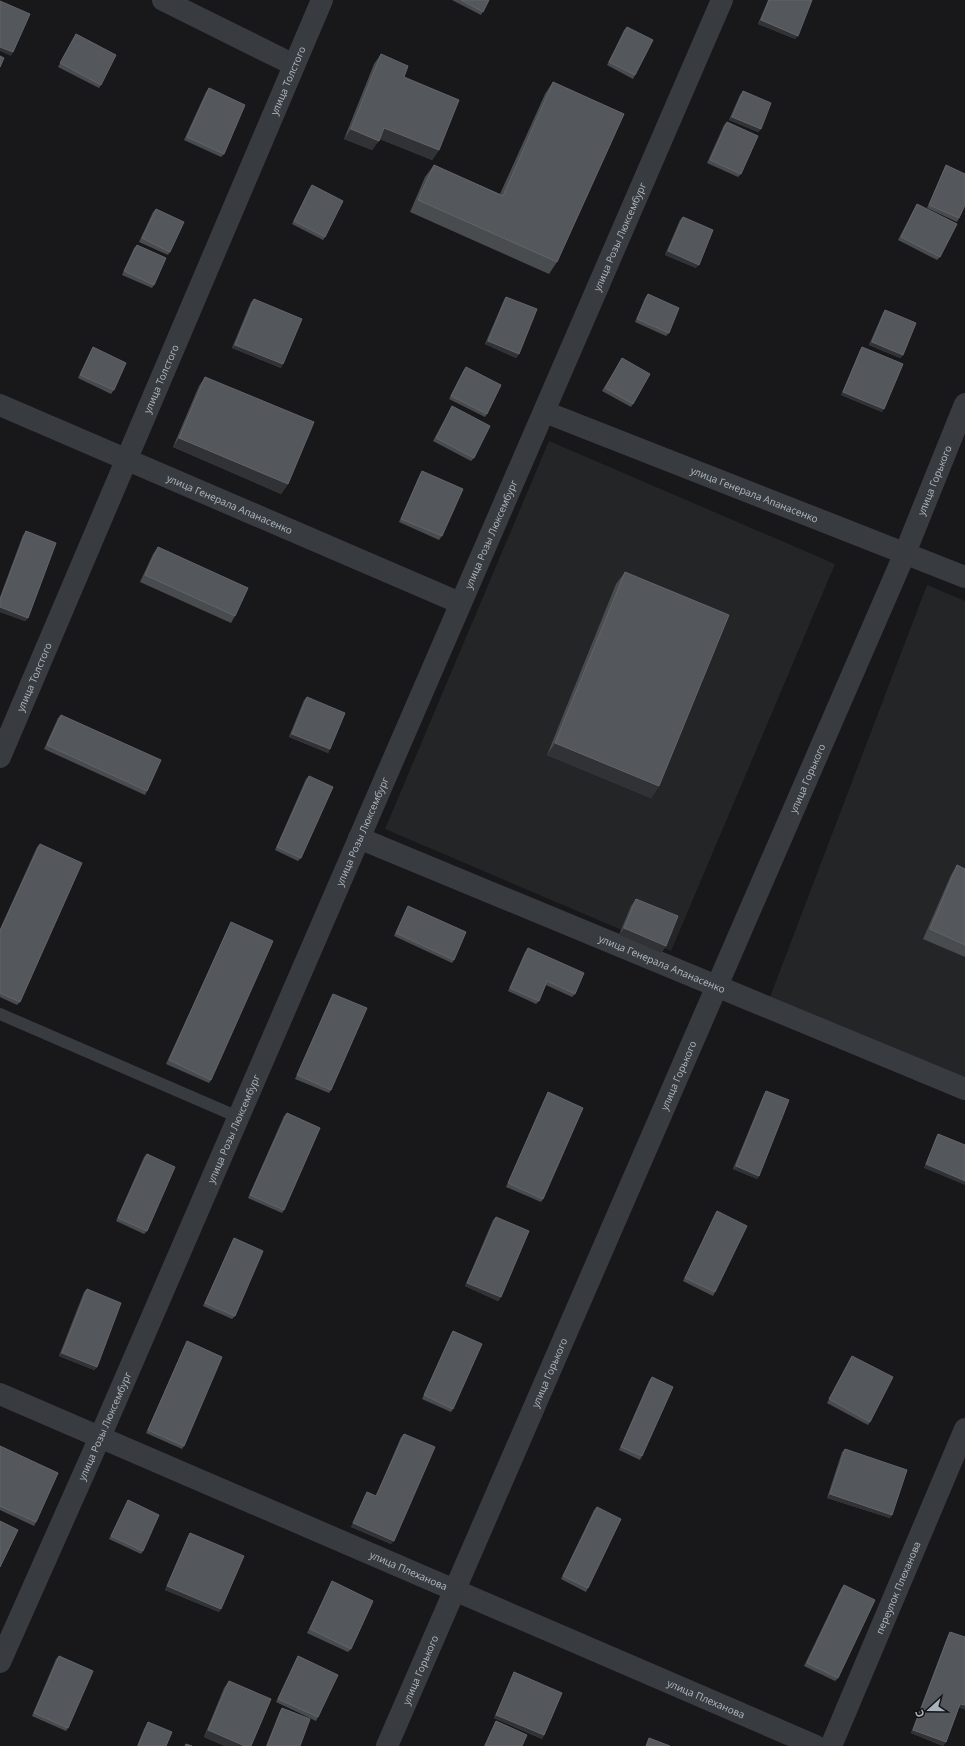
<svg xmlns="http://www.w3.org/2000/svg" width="965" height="1746" viewBox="0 0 965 1746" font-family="'Noto Sans',sans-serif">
<rect width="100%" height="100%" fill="#18181a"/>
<!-- built -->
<path fill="#242527" d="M 549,441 L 835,564 L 671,951 L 385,829 Z
M 927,585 L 965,601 L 965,1082 L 770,997 Z"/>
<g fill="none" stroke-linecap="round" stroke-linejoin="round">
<!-- service -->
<path stroke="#383b40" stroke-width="12" d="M 0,1014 L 238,1117"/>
<!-- minor -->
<g stroke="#383b40" stroke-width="22">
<path d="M 163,0 L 294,65"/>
<path id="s1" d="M 0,405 L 460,603"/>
<path id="s2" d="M 545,412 L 965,577"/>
<path id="s3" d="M 0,757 L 322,0"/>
<path id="s4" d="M 359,838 L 965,1089"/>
<path id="s5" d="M 0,1394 L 816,1746"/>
<path id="s6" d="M 0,1662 L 100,1437 L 722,0"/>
<path id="s7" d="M 387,1746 L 905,553 L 965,404"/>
<path id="s8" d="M 831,1746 L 965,1429"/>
</g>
</g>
<!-- wall -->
<path fill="#494c4f" d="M 452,0 L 489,0 L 481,15 Z
M 768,0 L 812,0 L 795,39 L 758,24 Z
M 627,27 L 635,75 L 633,79 L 607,65 L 624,30 Z
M 76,34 L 101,85 L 99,88 L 58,67 Z
M 381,54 L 404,77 L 439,150 L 432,160 L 380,139 L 372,150 L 344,139 L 374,64 Z
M 553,82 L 557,262 L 549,274 L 410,212 L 425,177 L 434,165 L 500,194 L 545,94 Z
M 209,88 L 224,154 L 221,157 L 184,140 L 206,92 Z
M 743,91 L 761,129 L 758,132 L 729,120 L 740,95 Z
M 727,122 L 741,174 L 738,177 L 707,163 L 724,125 Z
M 946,165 L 959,218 L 957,222 L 927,208 L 944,169 Z
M 312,185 L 325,237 L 323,240 L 292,224 L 309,189 Z
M 917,204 L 940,257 L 937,260 L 898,240 L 915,207 Z
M 156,209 L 170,252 L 168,255 L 139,242 L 153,212 Z
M 683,217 L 696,268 L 665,255 L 680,220 Z
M 137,245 L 154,285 L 152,288 L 122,275 L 134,248 Z
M 648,294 L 669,333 L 666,336 L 635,322 L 645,298 Z
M 506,297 L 519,354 L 516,358 L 485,344 L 504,300 Z
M 254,299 L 281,368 L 232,348 L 251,302 Z
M 885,310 L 903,355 L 900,358 L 869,345 L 883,313 Z
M 93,347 L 114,390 L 111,394 L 78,378 L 91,351 Z
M 862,347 L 882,412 L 841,395 L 860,350 Z
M 622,358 L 633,404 L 631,407 L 602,391 Z
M 466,367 L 487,414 L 485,417 L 449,399 L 463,371 Z
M 205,377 L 288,484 L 281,494 L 173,447 L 199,386 Z
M 452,406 L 474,458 L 471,461 L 433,441 Z
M 422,471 L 442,536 L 439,540 L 399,522 L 420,474 Z
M 26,531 L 28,618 L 25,621 L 0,612 L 0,597 L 23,535 Z
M 158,547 L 235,616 L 231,623 L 140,582 L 153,554 Z
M 625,572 L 659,786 L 651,798 L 547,755 L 616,584 Z
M 307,697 L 330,749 L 328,753 L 289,737 L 304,700 Z
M 61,715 L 147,791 L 145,795 L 44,749 L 58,718 Z
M 309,776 L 301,858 L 298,861 L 275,850 L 306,779 Z
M 40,844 L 20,1002 L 17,1005 L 0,997 L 0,929 L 37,847 Z
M 957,865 L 965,869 L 965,957 L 923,939 L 951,875 Z
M 636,899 L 666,946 L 661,953 L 619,935 L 631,906 Z
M 408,906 L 454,960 L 452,963 L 394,936 L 406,909 Z
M 231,922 L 211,1080 L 209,1083 L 166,1064 L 229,926 Z
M 528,948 L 575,994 L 572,997 L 546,985 L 539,1001 L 536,1004 L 508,991 L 525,952 Z
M 333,994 L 331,1090 L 329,1093 L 295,1079 L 331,997 Z
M 766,1091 L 759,1176 L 757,1179 L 733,1169 L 764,1094 Z
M 548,1092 L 543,1199 L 541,1202 L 506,1187 L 546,1096 Z
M 287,1113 L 284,1210 L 282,1213 L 248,1198 L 284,1116 Z
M 938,1134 L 965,1145 L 924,1168 L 936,1138 Z
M 147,1154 L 147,1231 L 144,1234 L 116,1221 L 144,1157 Z
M 717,1211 L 715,1292 L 713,1296 L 683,1281 L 715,1214 Z
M 496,1217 L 501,1297 L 498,1301 L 465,1286 L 493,1220 Z
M 234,1238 L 235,1316 L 232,1319 L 203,1306 L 232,1242 Z
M 87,1289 L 97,1367 L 94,1370 L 59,1356 L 84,1292 Z
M 453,1331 L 453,1409 L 451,1412 L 422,1399 L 451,1334 Z
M 187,1341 L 184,1446 L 182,1449 L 146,1433 L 185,1345 Z
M 852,1356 L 870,1422 L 868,1425 L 827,1403 Z
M 652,1377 L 642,1456 L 640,1460 L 619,1450 L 649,1381 Z
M 404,1434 L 391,1544 L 351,1527 L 365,1495 L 367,1492 L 376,1496 L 401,1437 Z
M 0,1446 L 36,1522 L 34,1526 L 0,1510 Z
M 845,1449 L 892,1515 L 890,1518 L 827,1498 L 842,1452 Z
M 128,1500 L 143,1551 L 141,1554 L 109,1539 L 126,1504 Z
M 597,1507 L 588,1588 L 586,1592 L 561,1579 L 594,1510 Z
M 190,1533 L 219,1612 L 165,1590 L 188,1536 Z
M 332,1581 L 351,1649 L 348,1652 L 307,1633 L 330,1585 Z
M 844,1585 L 838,1678 L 835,1681 L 804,1666 L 841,1589 Z
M 950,1632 L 959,1707 L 946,1742 L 943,1746 L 911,1733 L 948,1635 Z
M 59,1656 L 68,1728 L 66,1731 L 32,1716 L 56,1659 Z
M 298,1656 L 318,1717 L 316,1721 L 276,1702 L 296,1660 Z
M 514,1672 L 544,1735 L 542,1739 L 494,1718 L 512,1676 Z
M 229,1681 L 251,1746 L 225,1746 L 204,1737 L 224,1688 Z
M 282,1708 L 300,1746 L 266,1746 L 280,1711 Z
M 496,1721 L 522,1746 L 484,1746 L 494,1725 Z
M 148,1722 L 166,1746 L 137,1746 L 144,1729 Z"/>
<!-- shaded-wall -->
<path fill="#313235" d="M 761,20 L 798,36 L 795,39 L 758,24 Z
M 0,47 L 13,52 L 11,56 L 0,51 Z
M 732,117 L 761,129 L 758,132 L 729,120 Z
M 384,128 L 439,150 L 432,160 L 377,138 Z
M 351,129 L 379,141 L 372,150 L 344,139 Z
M 668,251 L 699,265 L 696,268 L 665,255 Z
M 488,341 L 519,354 L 516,358 L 485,344 Z
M 872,342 L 903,355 L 900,358 L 869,345 Z
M 235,345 L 283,364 L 281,368 L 232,348 Z
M 843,392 L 884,409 L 882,412 L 841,395 Z
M 179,438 L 288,484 L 281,494 L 173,447 Z
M 0,607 L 28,618 L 25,621 L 0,612 Z
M 292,734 L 330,749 L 328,753 L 289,737 Z
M 555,743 L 659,786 L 651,798 L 547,755 Z
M 624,928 L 666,946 L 661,953 L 619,935 Z
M 926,1164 L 965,1181 L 965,1185 L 924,1168 Z
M 736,1166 L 759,1176 L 757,1179 L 733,1169 Z
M 467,1283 L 501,1297 L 498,1301 L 465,1286 Z
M 62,1353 L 97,1367 L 94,1370 L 59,1356 Z
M 830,1494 L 892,1515 L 890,1518 L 827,1498 Z
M 353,1523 L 394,1541 L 391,1544 L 351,1527 Z
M 167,1586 L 221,1609 L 219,1612 L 165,1590 Z
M 960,1704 L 965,1705 L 965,1710 L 958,1707 Z
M 496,1715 L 544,1735 L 542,1739 L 494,1718 Z
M 208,1730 L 245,1746 L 225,1746 L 204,1737 Z
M 913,1730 L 946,1742 L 943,1746 L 911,1733 Z"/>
<!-- building -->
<path fill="#54575b" stroke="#61656a" d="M 461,0 L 489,0 L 483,12 Z
M 769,0 L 812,0 L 798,36 L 761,20 Z
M 0,1 L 30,14 L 13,52 L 0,47 Z
M 627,27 L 653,40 L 635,75 L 609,62 Z
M 76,34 L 116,55 L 101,85 L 60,63 Z
M 381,54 L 408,66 L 404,77 L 459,100 L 439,150 L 384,128 L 379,141 L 351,129 Z
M 0,56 L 4,58 L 0,67 Z
M 553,82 L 624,114 L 557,262 L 418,200 L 434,165 L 503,196 Z
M 209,88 L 245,105 L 224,154 L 187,137 Z
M 743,91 L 771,103 L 761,129 L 732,117 Z
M 727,122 L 758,136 L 741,174 L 710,160 Z
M 946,165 L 965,174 L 965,205 L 959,218 L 929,205 Z
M 312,185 L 343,201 L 325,237 L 294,221 Z
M 917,204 L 957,224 L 940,257 L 901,237 Z
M 156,209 L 184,222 L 170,252 L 142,238 Z
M 683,217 L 713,230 L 699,265 L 668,251 Z
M 137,245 L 166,258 L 154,285 L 124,271 Z
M 648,294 L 679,308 L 669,333 L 637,319 Z
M 506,297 L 537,309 L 519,354 L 488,341 Z
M 254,299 L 302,319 L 283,364 L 235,345 Z
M 885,310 L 916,323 L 903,355 L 872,342 Z
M 93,347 L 126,363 L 114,390 L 80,375 Z
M 862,347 L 903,364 L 884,409 L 843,392 Z
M 622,358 L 650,374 L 633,404 L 605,388 Z
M 466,367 L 501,385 L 487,414 L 451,396 Z
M 205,377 L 314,422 L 288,484 L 179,438 Z
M 452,406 L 490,426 L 474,458 L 436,438 Z
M 422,471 L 463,489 L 442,536 L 401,519 Z
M 26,531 L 56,543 L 28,618 L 0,607 L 0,600 Z
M 158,547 L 248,588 L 235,616 L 145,575 Z
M 625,572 L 729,615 L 659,786 L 555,743 Z
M 307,697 L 345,713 L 330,749 L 292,734 Z
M 61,715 L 161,760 L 147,791 L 47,745 Z
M 309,776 L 333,787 L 301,858 L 277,847 Z
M 40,844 L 82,863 L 20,1002 L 0,993 L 0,931 Z
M 957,865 L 965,869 L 965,945 L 930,929 Z
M 636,899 L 678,916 L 666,946 L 624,928 Z
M 408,906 L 466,932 L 454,960 L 396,933 Z
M 231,922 L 273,941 L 211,1080 L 169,1060 Z
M 528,948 L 584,973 L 575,994 L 547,981 L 539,1001 L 510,988 Z
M 333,994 L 367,1008 L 331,1090 L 297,1075 Z
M 766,1091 L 789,1100 L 759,1176 L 736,1166 Z
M 548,1092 L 583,1108 L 543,1199 L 508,1183 Z
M 287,1113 L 320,1128 L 284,1210 L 250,1195 Z
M 938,1134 L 965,1145 L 965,1181 L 926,1164 Z
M 147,1154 L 175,1167 L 147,1231 L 118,1218 Z
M 717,1211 L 747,1226 L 715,1292 L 685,1278 Z
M 496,1217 L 529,1231 L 501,1297 L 467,1283 Z
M 234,1238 L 263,1251 L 235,1316 L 205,1303 Z
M 87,1289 L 121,1303 L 97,1367 L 62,1353 Z
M 453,1331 L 482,1344 L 453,1409 L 424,1395 Z
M 187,1341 L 222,1357 L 184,1446 L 148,1430 Z
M 852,1356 L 893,1377 L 870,1422 L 829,1399 Z
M 652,1377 L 673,1387 L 642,1456 L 621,1447 Z
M 404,1434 L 435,1447 L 394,1541 L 353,1523 L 367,1492 L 376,1496 Z
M 0,1446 L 58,1473 L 36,1522 L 0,1506 Z
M 845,1449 L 907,1470 L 892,1515 L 830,1494 Z
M 128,1500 L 159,1515 L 143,1551 L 111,1536 Z
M 597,1507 L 621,1519 L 588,1588 L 563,1576 Z
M 0,1521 L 18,1530 L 0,1567 Z
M 190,1533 L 244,1556 L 221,1609 L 167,1586 Z
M 332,1581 L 373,1601 L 351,1649 L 310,1629 Z
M 844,1585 L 875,1600 L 838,1678 L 807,1663 Z
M 950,1632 L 965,1637 L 965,1705 L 960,1704 L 946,1742 L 913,1730 Z
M 59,1656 L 93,1671 L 68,1728 L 34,1713 Z
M 298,1656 L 338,1675 L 318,1717 L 278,1699 Z
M 514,1672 L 562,1693 L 544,1735 L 496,1715 Z
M 229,1681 L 271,1699 L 251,1746 L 245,1746 L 208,1730 Z
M 282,1708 L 310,1719 L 300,1746 L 267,1746 Z
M 496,1721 L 527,1735 L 522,1746 L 485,1746 Z
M 148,1722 L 172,1732 L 166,1746 L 138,1746 Z
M 649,1738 L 670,1746 L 646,1746 Z
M 186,1744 L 192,1746 L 185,1746 Z"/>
<g text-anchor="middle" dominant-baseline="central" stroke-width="3.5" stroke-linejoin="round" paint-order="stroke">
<!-- street labels -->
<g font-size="10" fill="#a9b3bb" stroke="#131315">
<text stroke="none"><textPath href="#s3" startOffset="735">улица Толстого</textPath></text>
<text stroke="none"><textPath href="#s6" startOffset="1554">улица Розы Люксембург</textPath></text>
<text stroke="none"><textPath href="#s3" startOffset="411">улица Толстого</textPath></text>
<text stroke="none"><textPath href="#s7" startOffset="1379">улица Горького</textPath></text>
<text stroke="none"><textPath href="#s2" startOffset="225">улица Генерала Апанасенко</textPath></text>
<text stroke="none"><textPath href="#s1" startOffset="250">улица Генерала Апанасенко</textPath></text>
<text stroke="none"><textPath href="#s6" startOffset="1230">улица Розы Люксембург</textPath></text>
<text stroke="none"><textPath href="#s3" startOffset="87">улица Толстого</textPath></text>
<text stroke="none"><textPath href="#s7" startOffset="1055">улица Горького</textPath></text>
<text stroke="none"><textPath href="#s6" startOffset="906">улица Розы Люксембург</textPath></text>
<text stroke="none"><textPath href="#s4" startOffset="328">улица Генерала Апанасенко</textPath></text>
<text stroke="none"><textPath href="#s7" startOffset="731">улица Горького</textPath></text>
<text stroke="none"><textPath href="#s6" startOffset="582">улица Розы Люксембург</textPath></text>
<text stroke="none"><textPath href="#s7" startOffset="407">улица Горького</textPath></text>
<text stroke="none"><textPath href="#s6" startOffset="258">улица Розы Люксембург</textPath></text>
<text stroke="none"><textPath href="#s5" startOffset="445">улица Плеханова</textPath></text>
<text stroke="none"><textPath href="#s8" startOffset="172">переулок Плеханова</textPath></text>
<text stroke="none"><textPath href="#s7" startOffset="83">улица Горького</textPath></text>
<text stroke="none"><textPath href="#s5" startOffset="769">улица Плеханова</textPath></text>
</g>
</g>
<!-- north arrow -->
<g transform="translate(929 1710) rotate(249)" stroke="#131315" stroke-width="3" paint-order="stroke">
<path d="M0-3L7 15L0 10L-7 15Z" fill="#a9b3bb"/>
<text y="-6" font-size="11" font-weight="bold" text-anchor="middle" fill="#a9b3bb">С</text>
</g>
</svg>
